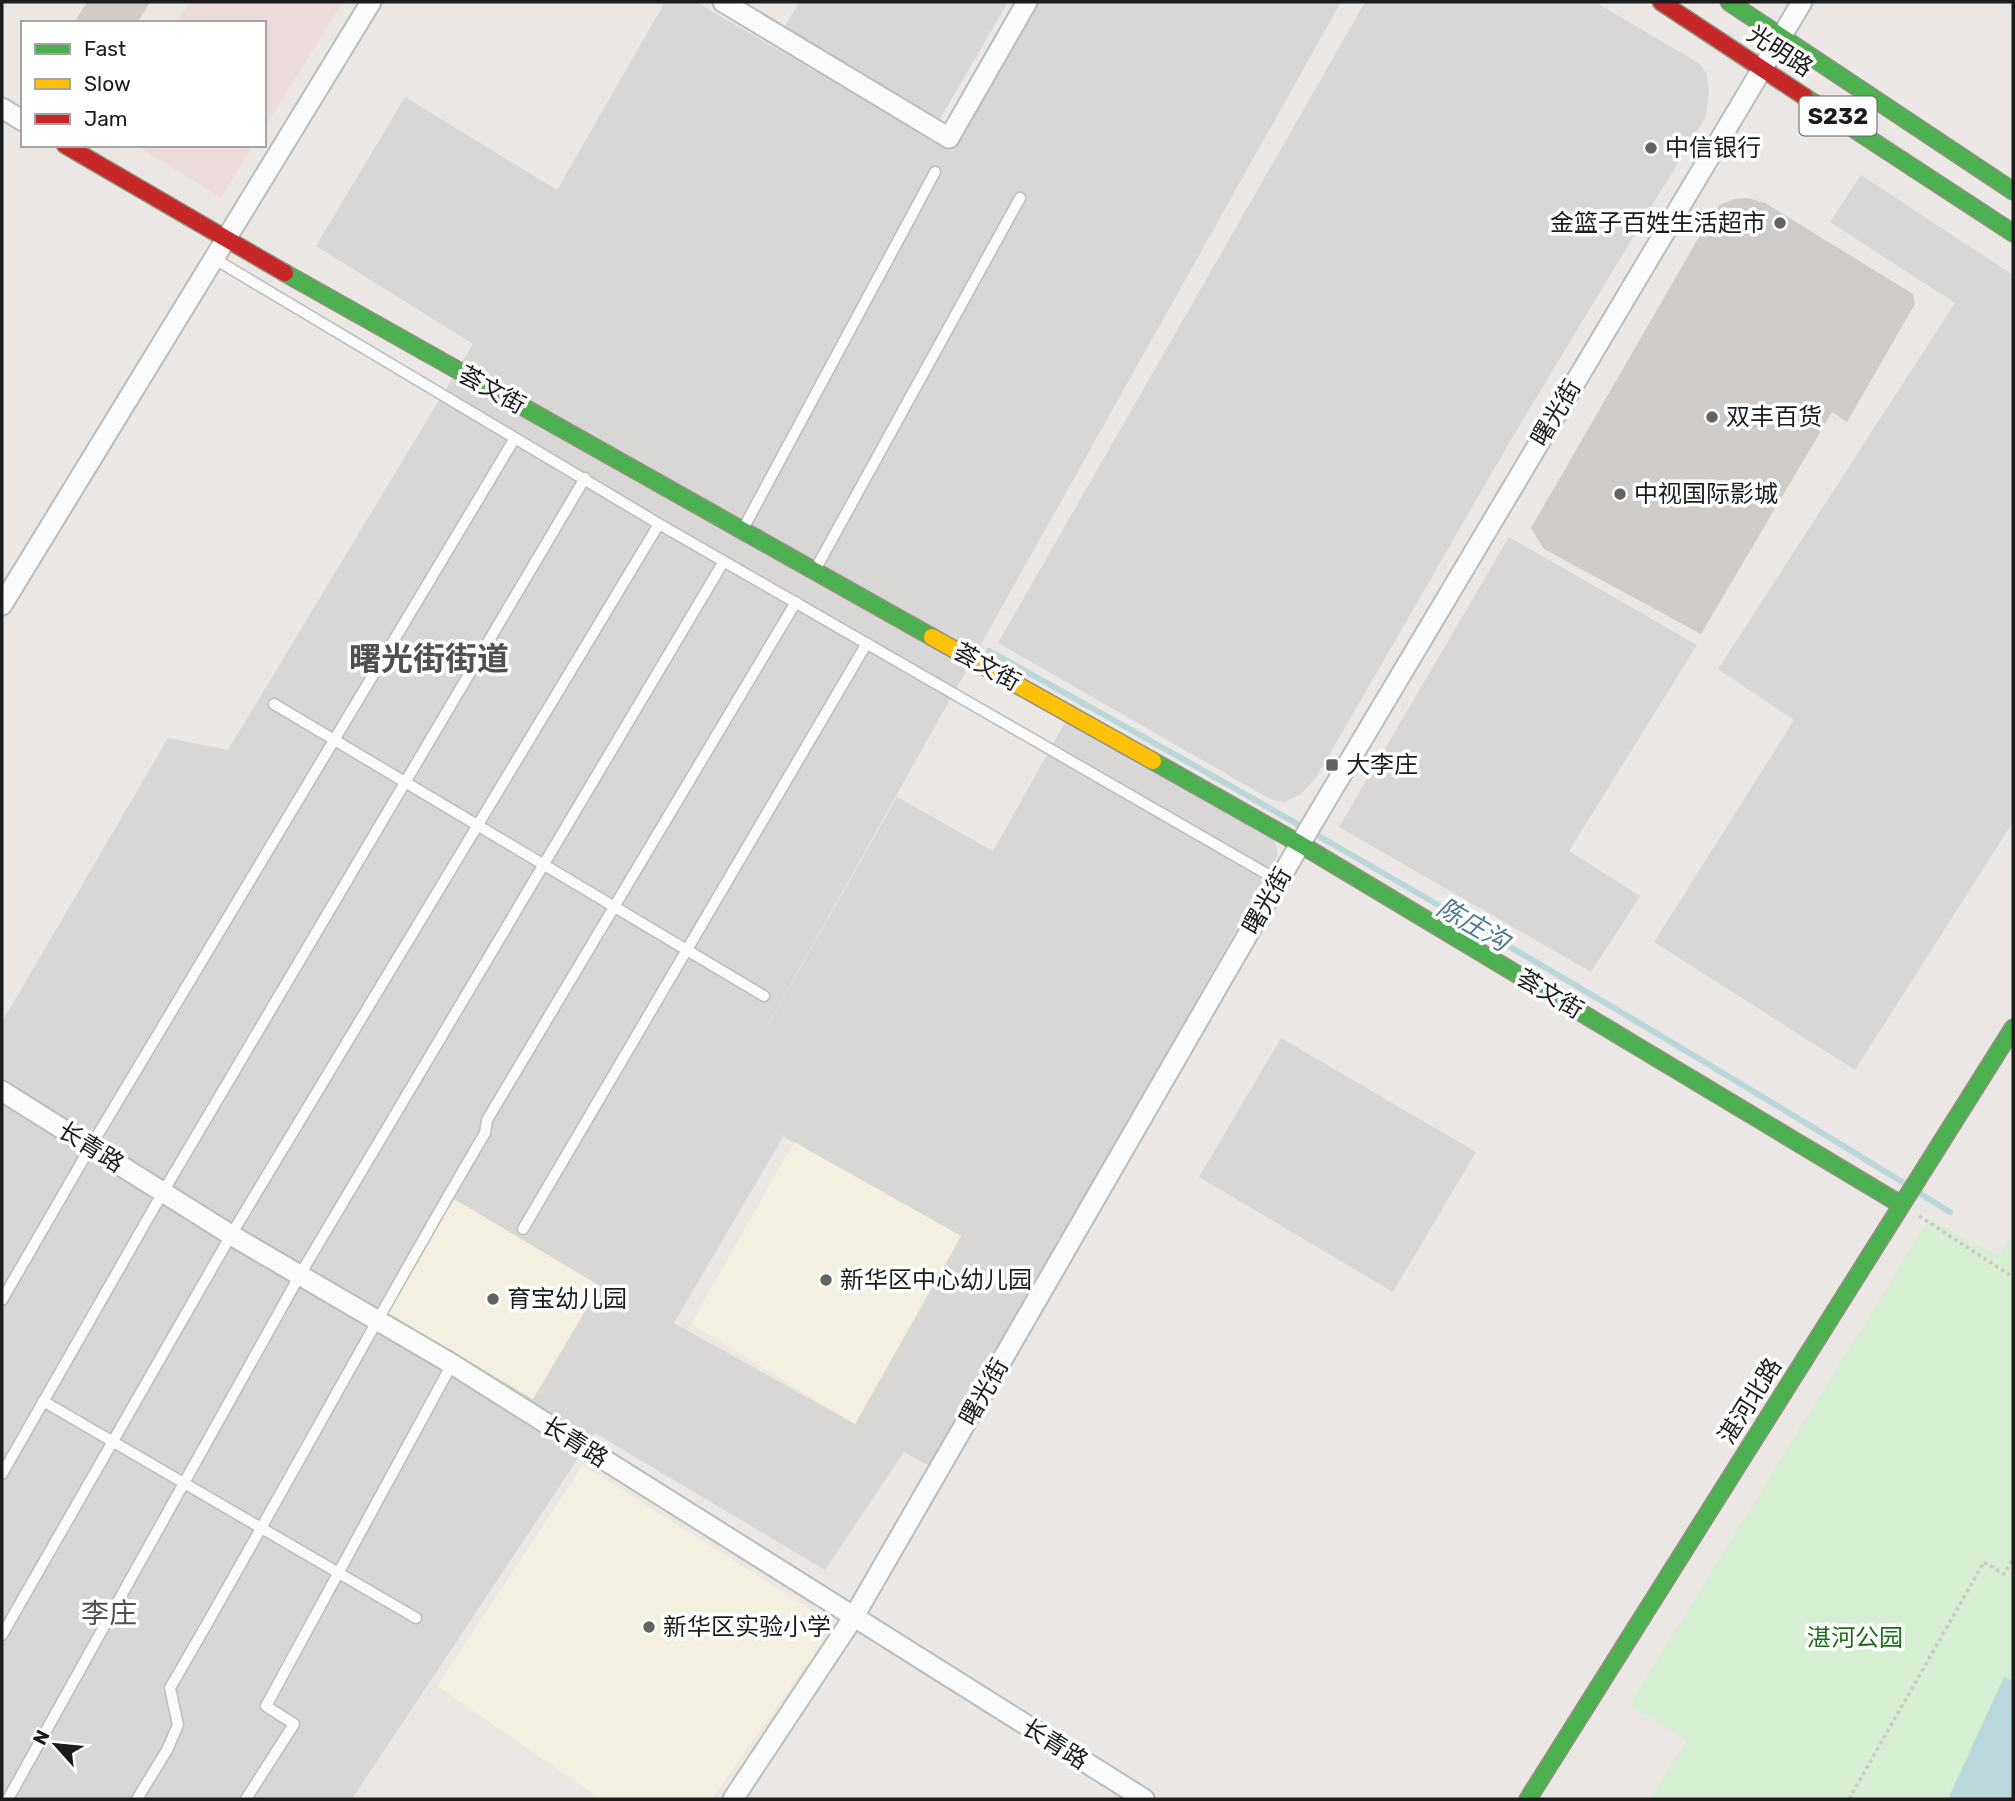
<svg xmlns="http://www.w3.org/2000/svg" width="2015" height="1801" viewBox="0 0 2015 1801" font-family="Rubik,'Noto Sans SC',sans-serif">
<rect width="100%" height="100%" fill="#eae7e4"/>
<!-- residential -->
<path fill="#d9d7d6" fill-rule="evenodd" d="M 665,2 L 696,2 L 952,151 L 1038,2 L 1341,2 L 725,1101 L 897,797 L 993,851 L 1067,719 L 1275,841 L 1278,855 L 933,1468 L 904,1452 L 825,1570 L 595,1433 L 352,1799 L 2,1799 L 2,1022 L 168,738 L 228,750 L 473,344 L 316,246 L 405,97 L 557,190 ZM 775,1132 L 961,1236 L 855,1424 L 674,1323 L 783,1137 Z
M 799,2 L 1008,2 L 940,119 L 784,28 Z
M 1365,2 L 1595,2 L 1700,64 L 1707,74 L 1709,93 L 1705,118 L 1512,438 L 1316,778 L 1300,795 L 1284,802 L 1270,799 L 998,643 Z
M 1861,175 L 2013,275 L 2013,822 L 1855,1070 L 1654,942 L 1794,720 L 1718,669 L 1955,303 L 1830,222 Z
M 1509,537 L 1697,645 L 1569,851 L 1640,896 L 1591,972 L 1339,827 Z
M 1281,1038 L 1476,1152 L 1393,1292 L 1199,1177 Z"/>
<!-- commercial -->
<path fill="#ebdbdc" d="M 190,2 L 343,2 L 264,128 L 264,23 L 177,23 Z
M 136,145 L 253,145 L 221,198 Z"/>
<!-- education -->
<path fill="#f4f0e0" d="M 794,1142 L 961,1236 L 855,1424 L 691,1324 Z
M 454,1199 L 600,1286 L 533,1399 L 387,1313 Z
M 583,1465 L 811,1610 L 820,1621 L 821,1644 L 712,1799 L 601,1799 L 437,1686 Z"/>
<!-- park -->
<path fill="#d6eed1" d="M 1929,1219 L 1999,1256 L 2013,1234 L 2013,1799 L 1650,1799 L 1687,1740 L 1630,1704 Z"/>
<!-- water -->
<path fill="#bad8da" d="M 2004,1677 L 2013,1681 L 2013,1799 L 1948,1799 Z"/>
<g fill="none" stroke-linecap="round" stroke-linejoin="round">
<!-- stream -->
<path stroke="#bad8da" stroke-width="6" d="M 989,651 C 1299,822 1605,999 1907,1185
M 1916,1191 L 1950,1212"/>
</g>
<!-- building -->
<path fill="#cecbc9" d="M 87,2 L 150,2 L 137,23 L 74,23 Z
M 1748,198 L 1765,203 L 1913,294 L 1915,304 L 1847,422 L 1832,412 L 1701,634 L 1544,549 L 1531,528 L 1706,225 L 1720,205 L 1734,199 Z"/>
<g fill="none" stroke-linecap="round" stroke-linejoin="round">
<defs>
<path id="lane" d="M 213,258 L 659,524 L 1279,881
M 743,529 L 935,172
M 815,570 L 1020,198
M 274,704 L 764,996
M 523,1229 L 867,643
M 2,1300 L 91,1146 L 515,438
M 43,1401 L 416,1618
M 2,1474 L 163,1192 L 585,478
M 2,1635 L 231,1235 L 659,524
M 8,1799 L 301,1273 L 724,561
M 137,1799 L 167,1750 L 178,1725 L 170,1688 C 277,1504 377,1316 485,1133 L 487,1120 L 796,602
M 246,1799 L 294,1724 L 266,1706 L 452,1364"/>
<path id="street" d="M 723,2 L 949,138 L 1027,2
M 2,108 L 23,121
M 2,605 L 371,2
M 2,1091 L 231,1235 L 452,1364 L 1144,1799
M 733,1799 L 853,1618 L 1300,844 L 1802,2"/>
<path id="fast" d="M 1729,2 L 2013,191
M 1805,97 L 2013,233
M 285,273 L 932,637
M 1153,761 L 1300,844 L 1900,1204
M 1528,1799 L 2013,1028"/>
<path id="slow" d="M 932,637 L 1153,761"/>
<path id="jam" d="M 1661,2 L 1805,97
M 65,145 L 285,273"/>
</defs>
<!-- lane casing -->
<use href="#lane" stroke="#bdbcbb" stroke-width="13"/>
<!-- street casing -->
<use href="#street" stroke="#bdbcbb" stroke-width="23"/>
<!-- fast casing -->
<use href="#fast" stroke="#92907e" stroke-width="19"/>
<!-- slow casing -->
<use href="#slow" stroke="#92907e" stroke-width="19"/>
<!-- jam casing -->
<use href="#jam" stroke="#92907e" stroke-width="19"/>
<!-- path -->
<path stroke="#d3c6c6" stroke-width="3.5" stroke-dasharray="3.5 3.5" stroke-linecap="butt" d="M 1919,1216 L 2013,1277
M 1849,1799 L 1984,1562 L 2004,1574 L 2013,1559"/>
<!-- lane -->
<use href="#lane" stroke="#fcfbfb" stroke-width="10"/>
<!-- street -->
<use href="#street" stroke="#fcfbfb" stroke-width="19"/>
<!-- fast -->
<use href="#fast" stroke="#4caf50" stroke-width="16"/>
<!-- slow -->
<use href="#slow" stroke="#ffc107" stroke-width="16"/>
<!-- jam -->
<use href="#jam" stroke="#c62828" stroke-width="16"/>
</g>
<!-- markers -->
<g fill="#646362" stroke="#fff" stroke-width="2.5">
<circle cx="1651" cy="148" r="7"/>
<circle cx="1780" cy="223" r="7"/>
<circle cx="1712" cy="417" r="7"/>
<circle cx="1620" cy="494" r="7"/>
<rect x="1325" y="758" width="14" height="14" rx="3.5"/>
<circle cx="826" cy="1280" r="7"/>
<circle cx="493" cy="1299" r="7"/>
<circle cx="649" cy="1627" r="7"/>
</g>
<g text-anchor="middle" dominant-baseline="central" stroke-width="7" stroke-linejoin="round" paint-order="stroke">
<!-- shield labels -->
<rect fill="#fff" stroke="#606060" stroke-width="2" x="1799.5" y="96.5" width="77" height="39" rx="5"/>
<g font-size="23" font-weight="bold" fill="#1c1c1c">
<text x="1838" y="116">S232</text>
</g>
<!-- street labels -->
<g font-size="24" fill="#1c1c1c" stroke="#fff">
<text transform="translate(1780 51) rotate(33)">光明路</text>
<text transform="translate(492 390) rotate(29)">荟文街</text>
<text transform="translate(1556 413) rotate(-59)">曙光街</text>
<text transform="translate(987 667) rotate(29)">荟文街</text>
<text transform="translate(1267 901) rotate(-60)">曙光街</text>
<text transform="translate(1550 994) rotate(31)">荟文街</text>
<text transform="translate(91 1147) rotate(32)">长青路</text>
<text transform="translate(984 1392) rotate(-60)">曙光街</text>
<text transform="translate(1750 1401) rotate(-58)">湛河北路</text>
<text transform="translate(575 1442) rotate(32)">长青路</text>
<text transform="translate(1055 1744) rotate(32)">长青路</text>
</g>
<!-- poi labels -->
<g font-size="24" fill="#1c1c1c" stroke="#fff" text-anchor="start">
<text x="1665" y="148">中信银行</text>
<text x="1766" y="223" text-anchor="end">金篮子百姓生活超市</text>
<text x="1726" y="417">双丰百货</text>
<text x="1634" y="494">中视国际影城</text>
<text x="1346" y="765">大李庄</text>
<text x="840" y="1280">新华区中心幼儿园</text>
<text x="507" y="1299">育宝幼儿园</text>
<text x="663" y="1627">新华区实验小学</text>
</g>
<!-- park labels -->
<g font-size="24" fill="#1b6e15" stroke="#fff">
<text x="1855" y="1638">湛河公园</text>
</g>
<!-- water labels -->
<g font-size="26" font-style="italic" fill="#4c7994" stroke="#fff">
<text transform="translate(1473 925) rotate(30)">陈庄沟</text>
</g>
<!-- quarter labels -->
<g font-size="28" fill="#4f4f4f" stroke="#fff">
<text x="109" y="1613">李庄</text>
</g>
<!-- district labels -->
<g font-size="32" font-weight="bold" fill="#4f4f4f" stroke="#fff">
<text x="429" y="659">曙光街街道</text>
</g>
</g>
<!-- border -->
<rect width="2015" height="1801" fill="none" stroke="#1c1c1c" stroke-width="7"/>
<!-- legend -->
<rect x="21" y="21" width="245" height="126" fill="#ffffff" stroke="#a4a4a4" stroke-width="2"/>
<rect x="35" y="44" width="35" height="10" fill="#4caf50" stroke="#a4a4a4" stroke-width="2"/>
<text x="84" y="56" font-size="21" fill="#1c1c1c">Fast</text>
<rect x="35" y="79" width="35" height="10" fill="#ffc107" stroke="#a4a4a4" stroke-width="2"/>
<text x="84" y="91" font-size="21" fill="#1c1c1c">Slow</text>
<rect x="35" y="114" width="35" height="10" fill="#c62828" stroke="#a4a4a4" stroke-width="2"/>
<text x="84" y="126" font-size="21" fill="#1c1c1c">Jam</text>
<!-- north arrow -->
<g transform="translate(56 1745) rotate(297)" stroke="#ffffff" stroke-width="5" paint-order="stroke">
<path d="M0-5L12 26L0 18L-12 26Z" fill="#1c1c1c"/>
<text y="-10" font-size="19" font-weight="bold" text-anchor="middle" fill="#1c1c1c">N</text>
</g>
</svg>
